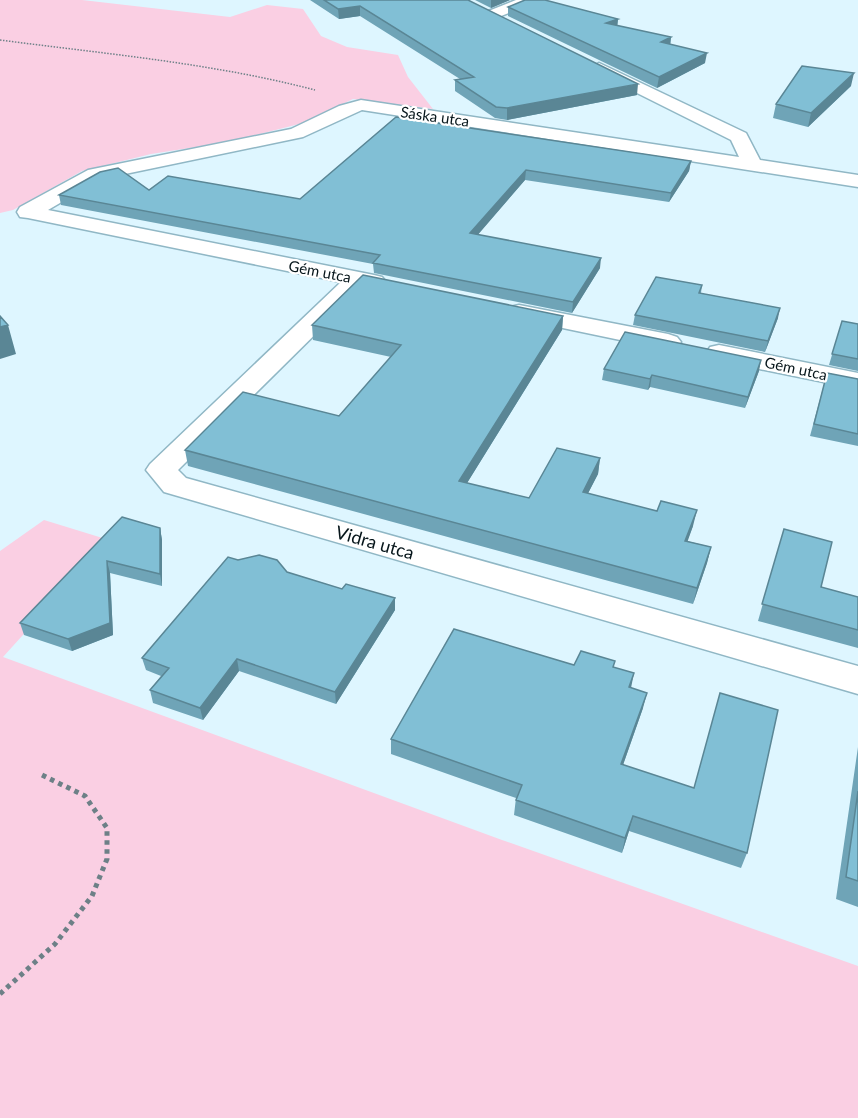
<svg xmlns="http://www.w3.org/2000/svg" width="858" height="1118" viewBox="0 0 858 1118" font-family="Lato,sans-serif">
<rect width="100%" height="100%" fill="#def6ff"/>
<!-- green -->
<path fill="#facfe3" d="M 0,0 L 82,0 L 230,17 L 267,5 L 303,9 L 321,36 L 347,47 L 398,55 L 408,77 L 433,109 L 353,99 L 303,123 L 228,142 L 151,154 L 82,171 L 13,210 L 0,213 Z
M 44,520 L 109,540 L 3,657 L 502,840 L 858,966 L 858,1118 L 0,1118 L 0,551 Z"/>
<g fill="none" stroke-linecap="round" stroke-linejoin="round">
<defs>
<path id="minor" d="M 516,0 L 536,0 L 534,3 L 496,18 L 486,18 L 484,15 L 486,12 Z
M 599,63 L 746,133 L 760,160 L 858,175 L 858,187 L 362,110 L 303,137 L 101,179 L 48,210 L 374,275 L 382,277 L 386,282 L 382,287 L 374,289 L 363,287 L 178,470 L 186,478 L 858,666 L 858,694 L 164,492 L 146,470 L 150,464 L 341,282 L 28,218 L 20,217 L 17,212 L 20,207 L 88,170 L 291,129 L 339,106 L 361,100 L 739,157 L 731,140 L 593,71 L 591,68 Z
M 519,305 L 668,334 L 677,337 L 681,342 L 677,347 L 668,350 L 510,317 L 507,312 L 510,307 Z
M 719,345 L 858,373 L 858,389 L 710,359 L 706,353 L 710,347 Z"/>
</defs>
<!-- minor casing -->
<use href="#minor" stroke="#90b7c5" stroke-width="3"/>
<!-- path-far1 -->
<path stroke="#6d8087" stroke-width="1.5" stroke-dasharray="1.5 1.5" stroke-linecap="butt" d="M 0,40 C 106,54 212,63 315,90"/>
<!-- path -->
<path stroke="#6d8087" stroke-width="5" stroke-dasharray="4.5 4.5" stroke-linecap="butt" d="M 0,994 L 55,944 L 92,896 L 107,859 L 107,828 L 85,796 L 40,774"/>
<!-- minor -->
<use href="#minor" fill="#fff" fill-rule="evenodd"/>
</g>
<!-- wall -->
<path fill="#6fa4b7" d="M 310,0 L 468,0 L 637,95 L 507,120 L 495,118 L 455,91 L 455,80 L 460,79 L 360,16 L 339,19 Z
M 475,0 L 510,0 L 491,8 Z
M 548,1 L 618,19 L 617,26 L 671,37 L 670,45 L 705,63 L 657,88 L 508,16 L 508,7 Z
M 851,86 L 808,127 L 773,118 L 776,104 Z
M 396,117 L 691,161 L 689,171 L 669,202 L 525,180 L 477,235 L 600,268 L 572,313 L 374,273 L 373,264 L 61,205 L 59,195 L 149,190 L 300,199 Z
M 702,285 L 701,293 L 778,318 L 765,352 L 633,325 L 635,315 Z
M 563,316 L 562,330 L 467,483 L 529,498 L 600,458 L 598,474 L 588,493 L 693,526 L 687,541 L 711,547 L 707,563 L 693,604 L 188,466 L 185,450 L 339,416 L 391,357 L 313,340 L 312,325 Z
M 842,321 L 858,324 L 858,371 L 829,365 Z
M 604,369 L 759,371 L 745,408 L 650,387 L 648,390 L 602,380 Z
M 827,373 L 858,379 L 858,446 L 810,436 Z
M 122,517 L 160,528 L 162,540 L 162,586 L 110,573 L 113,635 L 72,651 L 24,635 L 20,623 Z
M 784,529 L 821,587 L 858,597 L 858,648 L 758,621 Z
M 238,560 L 287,572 L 342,589 L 395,598 L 395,610 L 336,704 L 239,671 L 203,720 L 153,703 L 150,690 L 161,676 L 146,670 L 142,658 Z
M 574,665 L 614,667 L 643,708 L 623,765 L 747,853 L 741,868 L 629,831 L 622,853 L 514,815 L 516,798 L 391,754 L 391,739 Z
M 858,747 L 858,907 L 836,899 Z"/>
<!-- shaded-wall -->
<path fill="#5a8695" d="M 491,0 L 510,0 L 491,8 Z
M 360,6 L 360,16 L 339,19 L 338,9 Z
M 618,19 L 617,29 L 606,23 Z
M 671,37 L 670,47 L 661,42 Z
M 707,53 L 705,63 L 657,88 L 659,77 Z
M 854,73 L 851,86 L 808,127 L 811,113 Z
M 638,84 L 637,95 L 507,120 L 507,108 Z
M 691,161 L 689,171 L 669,202 L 671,193 Z
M 526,170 L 525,180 L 470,244 L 470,233 Z
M 601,258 L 600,268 L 572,313 L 573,302 Z
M 780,308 L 778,318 L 765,352 L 768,341 Z
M 563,316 L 562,330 L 459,496 L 459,481 Z
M 8,325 L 16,354 L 0,359 L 0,327 Z
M 761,360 L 759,371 L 745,408 L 748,397 Z
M 652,375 L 650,387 L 648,390 L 650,379 Z
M 600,458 L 598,474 L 581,507 L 583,492 Z
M 697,510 L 693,526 L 682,557 L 685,541 Z
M 160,528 L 162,540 L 162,586 L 160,574 Z
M 711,547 L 707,563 L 693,604 L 697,588 Z
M 107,561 L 110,573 L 113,635 L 72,651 L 68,639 Z
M 395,598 L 395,610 L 336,704 L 335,692 Z
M 237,659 L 239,671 L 203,720 L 200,708 Z
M 634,673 L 631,688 L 629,687 Z
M 647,693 L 643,708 L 618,779 L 621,764 Z
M 633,816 L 629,831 L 622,853 L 625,838 Z"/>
<!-- building -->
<path fill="#81bfd5" stroke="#5a8695" stroke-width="1.5" d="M 324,0 L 468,0 L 638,84 L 507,108 L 496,107 L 455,80 L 474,77 L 360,6 L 338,9 Z
M 525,0 L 545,0 L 618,19 L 606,23 L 671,37 L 661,42 L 707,53 L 659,77 L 508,7 Z
M 802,66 L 854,73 L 811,113 L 776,104 Z
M 396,117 L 691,161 L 671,193 L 526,170 L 470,233 L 601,258 L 573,302 L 373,263 L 380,255 L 59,195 L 100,172 L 118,168 L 149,190 L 168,176 L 300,199 Z
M 363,275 L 563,316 L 459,481 L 529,498 L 557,448 L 600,458 L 583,492 L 657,511 L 661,501 L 697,510 L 685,541 L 711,547 L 697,588 L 185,450 L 243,392 L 339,416 L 401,345 L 312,325 Z
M 656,277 L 702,285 L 699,293 L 780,308 L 768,341 L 635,315 Z
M 0,316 L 8,325 L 0,327 Z
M 842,321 L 858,324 L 858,359 L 832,354 Z
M 625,332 L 761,360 L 748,397 L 652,375 L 650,379 L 604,369 Z
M 827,373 L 858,379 L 858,434 L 814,424 Z
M 122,517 L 160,528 L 160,574 L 107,561 L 110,623 L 68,639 L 20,623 Z
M 784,529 L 832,542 L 821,587 L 858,597 L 858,630 L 762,604 Z
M 259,555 L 277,560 L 287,572 L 342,589 L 346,584 L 395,598 L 335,692 L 237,659 L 200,708 L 150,690 L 169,668 L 142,658 L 228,557 L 238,560 Z
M 454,629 L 574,665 L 581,651 L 615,661 L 613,667 L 634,673 L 629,687 L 647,693 L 621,764 L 694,788 L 720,693 L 778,710 L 747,853 L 633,816 L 625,838 L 516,800 L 522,785 L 391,739 Z
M 858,791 L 858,881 L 846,877 Z"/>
<g text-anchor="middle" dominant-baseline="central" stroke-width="4.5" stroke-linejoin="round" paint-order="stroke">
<!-- far-street labels -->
<g font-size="15" fill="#06151a" stroke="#fff">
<text transform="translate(435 116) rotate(8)">Sáska utca</text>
<text transform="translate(320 271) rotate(11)">Gém utca</text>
<text transform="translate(796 368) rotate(12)">Gém utca</text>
</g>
<!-- street labels -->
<g font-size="18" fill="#06151a" stroke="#fff">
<text transform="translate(375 542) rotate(16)">Vidra utca</text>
</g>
</g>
</svg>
